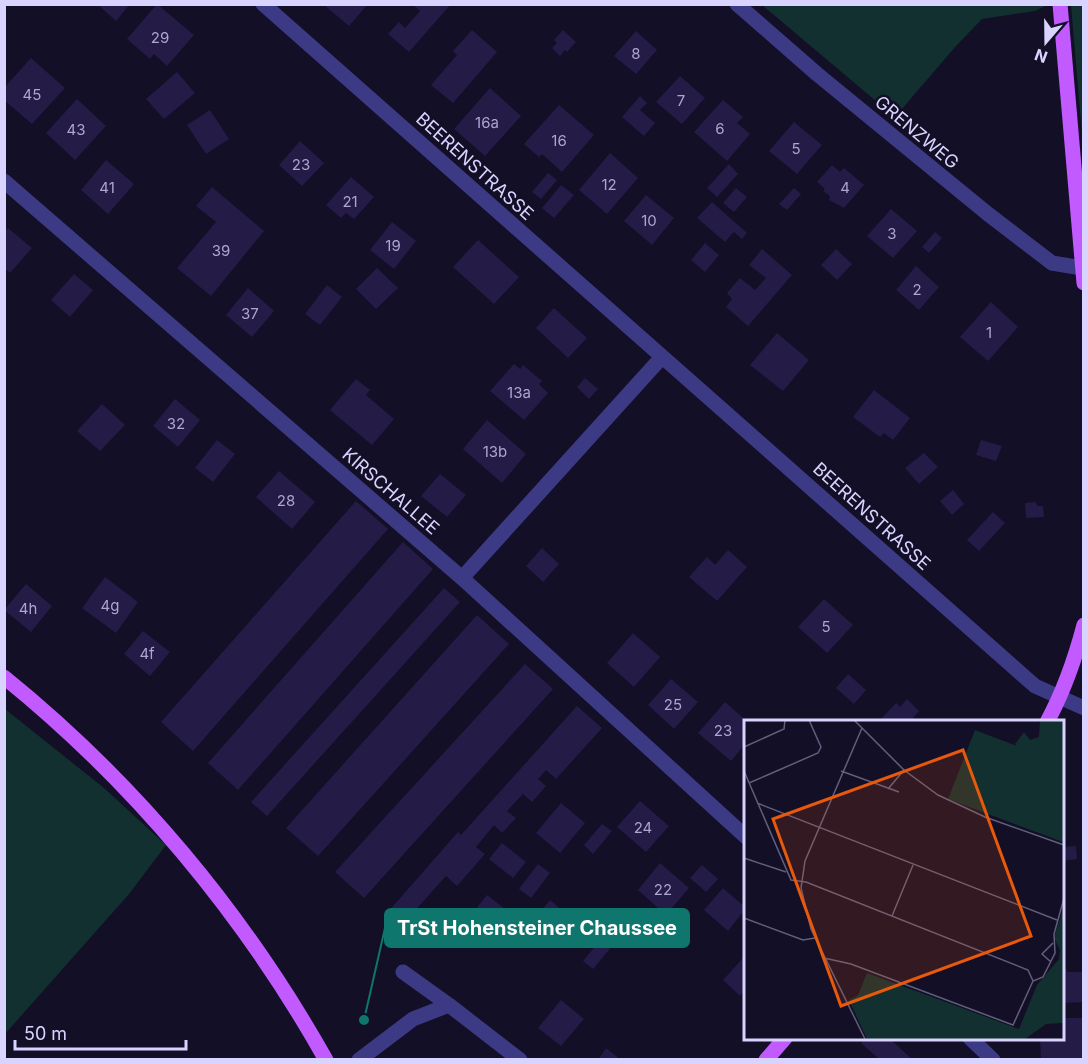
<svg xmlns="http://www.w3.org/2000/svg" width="1088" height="1064" viewBox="0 0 1088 1064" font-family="Inter,sans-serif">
<rect width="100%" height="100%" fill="#130f26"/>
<!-- green -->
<path fill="#12302f" d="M 1049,4 L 1035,11 L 982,19 L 956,46 L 895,117 L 762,5 Z
M 1071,5 L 1083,5 L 1083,145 Z
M 5,709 L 104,788 L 166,845 L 129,894 L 5,1034 Z"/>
<!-- building -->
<path fill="#241b47" d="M 97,4 L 130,4 L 116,21 Z
M 157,4 L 194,35 L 167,66 L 154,54 L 150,59 L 127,39 Z
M 323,4 L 368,4 L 349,26 Z
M 412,4 L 451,4 L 409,52 L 388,34 L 399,22 L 405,28 L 420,11 Z
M 472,30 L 497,52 L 453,103 L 431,85 L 457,55 L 453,51 Z
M 563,30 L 576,42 L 567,52 L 565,50 L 560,56 L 552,48 L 557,43 L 554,40 Z
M 636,31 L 657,50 L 636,74 L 614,56 Z
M 31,58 L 65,88 L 32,124 L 4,100 L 4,88 Z
M 177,72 L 195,93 L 164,119 L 146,99 Z
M 680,76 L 705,98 L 682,124 L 656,102 Z
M 490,88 L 521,116 L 485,156 L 454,129 Z
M 640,96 L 647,103 L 640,110 L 655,123 L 644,136 L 622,117 Z
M 77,99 L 106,126 L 75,160 L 46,133 Z
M 723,100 L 743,117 L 737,123 L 750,134 L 727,161 L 694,132 Z
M 559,105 L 594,135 L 562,172 L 542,154 L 539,157 L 524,144 Z
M 210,110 L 229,139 L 206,154 L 187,125 Z
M 794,122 L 822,145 L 797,174 L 769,151 Z
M 300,141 L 324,163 L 302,186 L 279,165 Z
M 610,153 L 638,178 L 607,214 L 579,190 Z
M 106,160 L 134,184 L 108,214 L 81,190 Z
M 729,164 L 738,174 L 717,197 L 707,188 Z
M 832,165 L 840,172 L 844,168 L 864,185 L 844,208 L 829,200 L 830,196 L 823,191 L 825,189 L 817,182 Z
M 548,173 L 557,180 L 541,199 L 532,192 Z
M 351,177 L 374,197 L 354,219 L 346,213 L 341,218 L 326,205 Z
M 561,185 L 574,195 L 554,218 L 542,208 Z
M 212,187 L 264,231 L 211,296 L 177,268 L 216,222 L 196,206 Z
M 736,188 L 747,197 L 734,212 L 723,203 Z
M 794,188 L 801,194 L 787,210 L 779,204 Z
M 646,195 L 674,218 L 652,245 L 624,221 Z
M 712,202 L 747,233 L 742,239 L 734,232 L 725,242 L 697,218 Z
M 891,209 L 917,231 L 893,258 L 867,236 Z
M 392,222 L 416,241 L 394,269 L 370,250 Z
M 8,228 L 32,248 L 10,273 L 4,268 L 4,232 Z
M 935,232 L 942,238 L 929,253 L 922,247 Z
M 478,240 L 519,277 L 494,304 L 453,267 Z
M 705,243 L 719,255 L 705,272 L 691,260 Z
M 762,249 L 792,275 L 748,326 L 726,307 L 732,299 L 727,293 L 740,278 L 755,290 L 766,278 L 749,265 Z
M 836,249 L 852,264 L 837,280 L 821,265 Z
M 916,266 L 939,287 L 919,310 L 896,290 Z
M 377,268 L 398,288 L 376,309 L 356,289 Z
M 74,274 L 93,290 L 70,317 L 51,300 Z
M 327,285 L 342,297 L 320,325 L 305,314 Z
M 248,288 L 274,311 L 252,337 L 226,315 Z
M 991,302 L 1018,327 L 988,361 L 960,337 Z
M 554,308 L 587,338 L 568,358 L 536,328 Z
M 777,333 L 809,360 L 783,391 L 750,365 Z
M 514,364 L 520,369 L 523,365 L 542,381 L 539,384 L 548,393 L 524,420 L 490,391 Z
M 585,378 L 598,389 L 589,399 L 577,387 Z
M 356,379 L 370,390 L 366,395 L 394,419 L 372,445 L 330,410 Z
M 874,390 L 910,418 L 893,440 L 884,433 L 880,437 L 853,417 Z
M 175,399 L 200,420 L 178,447 L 153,426 Z
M 102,404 L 125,425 L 100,451 L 77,431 Z
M 487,420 L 526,454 L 502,483 L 463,449 Z
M 217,440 L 235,454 L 213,482 L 195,468 Z
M 981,440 L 1002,446 L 996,461 L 976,455 Z
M 924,453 L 938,467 L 919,484 L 905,468 Z
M 279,471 L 315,502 L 292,529 L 256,497 Z
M 440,474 L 466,495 L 447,517 L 421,496 Z
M 953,490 L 964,504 L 952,515 L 940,501 Z
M 356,501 L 388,529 L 193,751 L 161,722 Z
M 1036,502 L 1037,506 L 1043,506 L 1044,517 L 1026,518 L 1025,503 Z
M 993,512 L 1005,523 L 979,551 L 967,540 Z
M 403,542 L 433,569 L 238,790 L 208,763 Z
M 542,548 L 559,564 L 543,582 L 526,566 Z
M 728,550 L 747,567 L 717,601 L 689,577 L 707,557 L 715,565 Z
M 105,577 L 138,602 L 116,633 L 82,608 Z
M 26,584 L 52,606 L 31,632 L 4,610 Z
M 444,588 L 460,602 L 267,816 L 251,802 Z
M 824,599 L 853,625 L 827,653 L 798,627 Z
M 477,615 L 509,644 L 318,856 L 286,828 Z
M 143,631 L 170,652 L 150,676 L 124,654 Z
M 633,633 L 660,657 L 634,687 L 607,663 Z
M 525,664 L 553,689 L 364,898 L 335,872 Z
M 848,674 L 866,690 L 854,704 L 836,688 Z
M 671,679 L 698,702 L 674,729 L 648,705 Z
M 907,699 L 919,711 L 913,718 L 916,721 L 915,722 L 878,722 L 896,703 L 900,707 Z
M 725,702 L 748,722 L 746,722 L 745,726 L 746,743 L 731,761 L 698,733 Z
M 577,706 L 602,728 L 556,779 L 546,770 L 538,779 L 546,786 L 532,802 L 523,794 L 507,811 L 516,818 L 502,833 L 494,825 L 476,847 L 485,854 L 457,886 L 446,876 L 402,925 L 387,913 L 458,832 L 461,835 Z
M 640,801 L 669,826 L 646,852 L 617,827 Z
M 561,803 L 585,823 L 560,853 L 536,833 Z
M 602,824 L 612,831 L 593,854 L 584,845 Z
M 502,843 L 526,862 L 513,878 L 489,859 Z
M 1076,846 L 1077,859 L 1062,861 L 1062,847 Z
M 660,863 L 689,888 L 666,915 L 638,890 Z
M 538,864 L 550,873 L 531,898 L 519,889 Z
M 702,865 L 718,879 L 706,892 L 690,878 Z
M 723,888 L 746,908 L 728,931 L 704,910 Z
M 487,895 L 509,912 L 494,932 L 471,915 Z
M 550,900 L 579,924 L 563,945 L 547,932 L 535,947 L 521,936 Z
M 607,932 L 617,940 L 593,969 L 583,961 Z
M 743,958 L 746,961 L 746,989 L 740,996 L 723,980 Z
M 1062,969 L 1067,969 L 1067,972 L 1084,972 L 1084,1002 L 1062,1003 Z
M 561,1000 L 584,1019 L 561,1046 L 538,1028 Z
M 1062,1018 L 1084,1018 L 1084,1060 L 1041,1060 L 1040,1038 L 1062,1038 Z
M 866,1038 L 889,1038 L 913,1060 L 880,1060 L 861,1043 Z
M 606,1048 L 621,1060 L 598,1060 Z"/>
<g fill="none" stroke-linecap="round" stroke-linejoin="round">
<!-- minor -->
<path stroke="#3d3a85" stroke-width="15" d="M 263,4 L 1035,686 L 1084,708
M 737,4 L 817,74 L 988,214 L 1052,263 L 1082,268
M 4,181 L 462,578 L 746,837
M 462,578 L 662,357
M 403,972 L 449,1005 L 520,1060
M 970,1038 L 993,1060
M 359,1060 L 413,1019 L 449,1005"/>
<!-- major -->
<path stroke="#c25bff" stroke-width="15" d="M 1060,4 L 1084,283
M 4,677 C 134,782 244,914 326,1060
M 1047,722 C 1064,691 1075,659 1084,625
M 766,1060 L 785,1038"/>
</g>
<g text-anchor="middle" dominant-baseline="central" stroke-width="5" stroke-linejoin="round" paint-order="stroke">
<!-- number labels -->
<g font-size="15" fill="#aca6d1">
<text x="160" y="37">29</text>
<text x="636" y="53">8</text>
<text x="32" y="94">45</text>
<text x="681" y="100">7</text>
<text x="487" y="122">16a</text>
<text x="720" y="128">6</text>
<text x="76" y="129">43</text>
<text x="559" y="140">16</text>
<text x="796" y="148">5</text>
<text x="301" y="164">23</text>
<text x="609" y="184">12</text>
<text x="107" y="187">41</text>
<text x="845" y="187">4</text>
<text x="350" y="201">21</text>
<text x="649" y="220">10</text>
<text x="892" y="233">3</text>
<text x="393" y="245">19</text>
<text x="221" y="250">39</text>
<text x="917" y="289">2</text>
<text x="250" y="313">37</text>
<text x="989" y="332">1</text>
<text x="519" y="392">13a</text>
<text x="176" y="423">32</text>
<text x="495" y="451">13b</text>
<text x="286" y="500">28</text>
<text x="110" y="605">4g</text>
<text x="28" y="608">4h</text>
<text x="826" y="626">5</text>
<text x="147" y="653">4f</text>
<text x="673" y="704">25</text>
<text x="723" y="730">23</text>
<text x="643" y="827">24</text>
<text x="663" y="889">22</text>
</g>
<!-- street labels -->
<g font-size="18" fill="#d9d4ff" stroke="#130f26">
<text transform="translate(917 132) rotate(40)">GRENZWEG</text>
<text transform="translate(475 166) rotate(42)">BEERENSTRASSE</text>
<text transform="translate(391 491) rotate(41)">KIRSCHALLEE</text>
<text transform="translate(872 516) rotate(42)">BEERENSTRASSE</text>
</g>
</g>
<!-- overview -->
<g transform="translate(744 720)">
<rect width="320" height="320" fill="#130f26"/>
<path d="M 296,0 L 319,0 L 319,122 L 204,79 L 231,10 L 273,26 L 271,24 L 280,12 L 286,20 L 295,17 ZM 319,189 L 319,303 L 302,304 L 281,319 L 123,319 L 105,280 L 114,275 L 123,253 L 275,309 L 293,265 L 315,239 L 316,230 L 310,218 Z" fill="#12302f"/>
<path fill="none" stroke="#625e7d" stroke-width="1.5" d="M 110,0 L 160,50 L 194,75 L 241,97 L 320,125M 118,8 L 61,141 L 57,168 L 67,209 L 121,319M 0,27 L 40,9 L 41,0M 0,51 L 47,160 L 62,162 L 284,250 L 289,261M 97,51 L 155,72M 5,63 L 74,33 L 77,27 L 65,0M 144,69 L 160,50M 13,83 L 313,200M 0,138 L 42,152M 148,196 L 169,145M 0,198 L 59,220 L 71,218M 80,238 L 107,244 L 269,305 L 289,261 L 299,257 L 311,233 L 310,214 L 320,178M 307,242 L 298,234 L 309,223"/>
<path fill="#e8590c" fill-opacity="0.15" stroke="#e8590c" stroke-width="3" d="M 219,30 L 287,216 L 97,286 L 29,99 Z"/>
<rect width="320" height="320" fill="none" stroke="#d9d4ff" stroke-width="3"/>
</g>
<!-- callouts -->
<path fill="none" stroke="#0f766e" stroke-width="2" d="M364 1020L385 928"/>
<circle fill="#0f766e" stroke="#130f26" stroke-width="2" cx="364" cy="1020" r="6"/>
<rect fill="#0f766e" stroke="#0f766e" stroke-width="2" x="385" y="909" width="304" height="38" rx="6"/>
<g font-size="20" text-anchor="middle" font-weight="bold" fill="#fff">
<text x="537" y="935">TrSt Hohensteiner Chaussee</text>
</g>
<!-- border -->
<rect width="1088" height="1064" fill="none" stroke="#d9d4ff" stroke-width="12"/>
<!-- north arrow -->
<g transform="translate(1046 42) rotate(200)" stroke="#130f26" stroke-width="4.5" paint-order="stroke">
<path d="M0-4.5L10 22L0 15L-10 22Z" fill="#d9d4ff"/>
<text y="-9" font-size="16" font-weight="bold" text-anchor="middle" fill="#d9d4ff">N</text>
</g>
<!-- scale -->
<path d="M15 1040v9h171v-9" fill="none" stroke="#d9d4ff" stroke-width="3"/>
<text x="24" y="1040" font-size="18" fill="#d9d4ff" stroke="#130f26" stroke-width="4.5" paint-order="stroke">50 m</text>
</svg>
